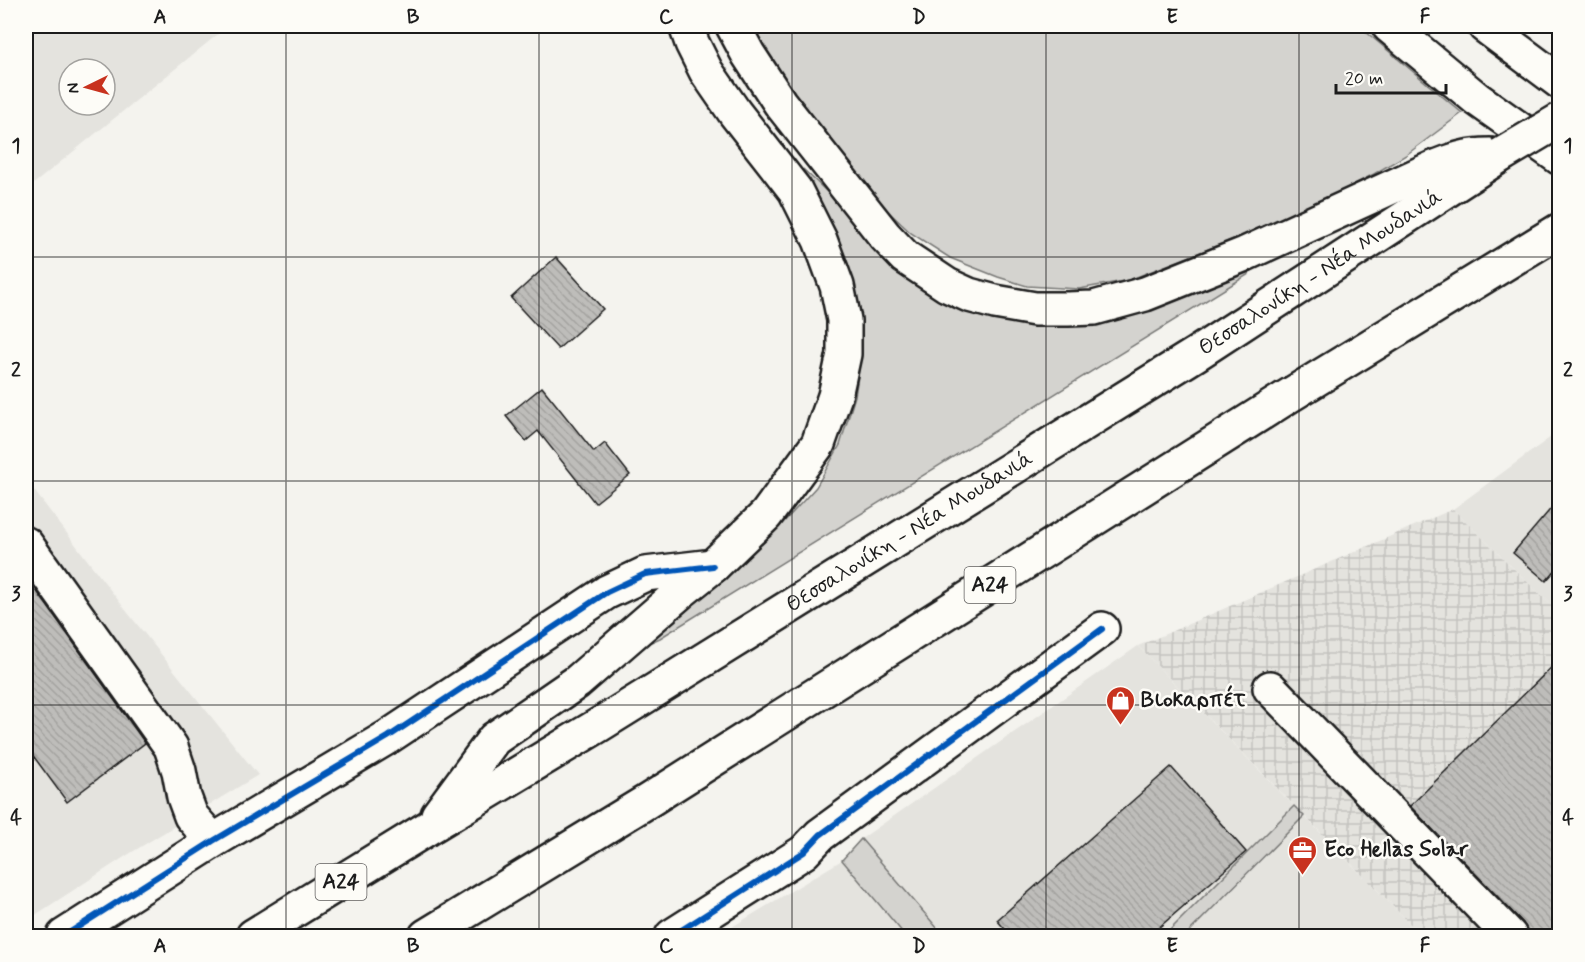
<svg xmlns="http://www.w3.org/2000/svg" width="1585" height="962" viewBox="0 0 1585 962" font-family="Mynerve,sans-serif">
<defs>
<pattern id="industrial-grid" width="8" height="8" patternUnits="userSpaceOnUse" patternTransform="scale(1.5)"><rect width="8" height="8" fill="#e4e3de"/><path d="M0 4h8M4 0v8" fill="none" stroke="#c3c2be"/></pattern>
<pattern id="building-back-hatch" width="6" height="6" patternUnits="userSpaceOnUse" patternTransform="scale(1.5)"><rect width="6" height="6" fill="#bebdba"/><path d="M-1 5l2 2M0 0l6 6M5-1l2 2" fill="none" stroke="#a3a29f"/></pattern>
</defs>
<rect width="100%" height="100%" fill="#f4f3ee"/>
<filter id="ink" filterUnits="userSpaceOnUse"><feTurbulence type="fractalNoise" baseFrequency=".0167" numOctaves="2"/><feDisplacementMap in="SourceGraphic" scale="12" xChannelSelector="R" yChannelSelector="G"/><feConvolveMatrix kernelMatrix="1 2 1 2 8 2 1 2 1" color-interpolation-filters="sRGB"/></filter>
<g filter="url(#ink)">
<!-- built -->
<path fill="#e4e3de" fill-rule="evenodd" d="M 26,26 L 228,26 L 26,190 ZM 69,69 L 105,69 L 105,105 L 69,105 Z
M 1559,431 L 1559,613 L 1453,509 Z
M 26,480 L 128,613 L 258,775 L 129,854 L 26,921 Z
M 1138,646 L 1294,806 L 1164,936 L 944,936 L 861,839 Z
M 1304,816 L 1422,936 L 1185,936 Z
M 842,860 L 905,934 L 901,936 L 717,936 Z"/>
<!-- industrial -->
<path fill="url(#industrial-grid)" d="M 1453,509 L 1559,613 L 1559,936 L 1422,936 L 1138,646 Z"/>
<!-- grass -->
<path fill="#d4d3cf" stroke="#787876" stroke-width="1.5" d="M 751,26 L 1359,26 L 1462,113 L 1406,155 L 1374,174 L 1293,216 L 1129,280 L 1079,289 L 1027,286 L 998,277 L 950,258 L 911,233 L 892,215 L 876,200 L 862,182 L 785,80 Z
M 803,169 L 848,212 L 992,312 L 1247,270 L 1249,274 L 660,638 L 651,642 L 673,619 L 772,535 L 816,487 L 840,445 L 855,396 L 861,356 L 859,312 L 849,267 L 829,219 Z
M 1294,806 L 1304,816 L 1185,936 L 1164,936 Z
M 861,839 L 944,936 L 901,936 L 904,934 L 842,860 Z"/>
<!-- building -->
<path fill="url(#building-back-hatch)" stroke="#1c1c1c" stroke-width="1.5" d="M 556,257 L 603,309 L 558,349 L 511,298 Z
M 542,387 L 594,452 L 605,443 L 630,475 L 595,503 L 538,431 L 526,441 L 506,416 Z
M 1560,498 L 1560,565 L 1546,581 L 1513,553 Z
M 26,576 L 145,743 L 67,802 L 26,746 Z
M 1560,659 L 1560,936 L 1532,936 L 1528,933 L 1523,923 L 1410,806 Z
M 1171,767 L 1246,852 L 1149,936 L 1011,936 L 997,920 Z"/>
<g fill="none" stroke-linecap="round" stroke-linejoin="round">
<defs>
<path id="minor" d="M 26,544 L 171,747 L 179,771 L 184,797 L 191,816 L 213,841
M 1270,688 L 1510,936
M 64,936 L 213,841 L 388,737 L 607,592 L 645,574 L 713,566
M 672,936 L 804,852 L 820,835 L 1102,629"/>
<path id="major" d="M 1389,26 L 1477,99 L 1560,158
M 1485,26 L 1560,82"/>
<g id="highway">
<path d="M 733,26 L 748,54 L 780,103 L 885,236 L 905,257 L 947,285 L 969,295 L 995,302 L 1035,309 L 1068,309 L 1094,308 L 1145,294 L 1245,254 L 1431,169 C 1452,160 1467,155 1490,155"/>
<path d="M 438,815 L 494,739 L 577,682 L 683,590 L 713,566 L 766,515 L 818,444 L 835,396 L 844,354 L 844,320 L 837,286 L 820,240 L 795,190 L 735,113 L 706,71 L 692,43 L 686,26"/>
<path id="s1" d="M 253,936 L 428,828 L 599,725 L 1196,354 L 1501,155"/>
<path d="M 426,936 L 646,802 L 1287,397 L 1560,230"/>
</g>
</defs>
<!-- minor casing -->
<use href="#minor" stroke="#1c1c1c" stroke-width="38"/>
<!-- major casing -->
<use href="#major" stroke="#1c1c1c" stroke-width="38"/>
<!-- highway casing -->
<use href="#highway" stroke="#1c1c1c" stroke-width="38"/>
<!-- minor -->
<use href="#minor" stroke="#fdfcf7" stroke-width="33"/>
<!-- major -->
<use href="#major" stroke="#fdfcf7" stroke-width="33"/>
<!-- highway -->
<use href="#highway" stroke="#fdfcf7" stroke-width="33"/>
<defs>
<path id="highway-bridge" d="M 1501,155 L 1560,120"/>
</defs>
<!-- highway-bridge casing -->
<use href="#highway-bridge" stroke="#1c1c1c" stroke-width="38" stroke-linecap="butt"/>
<!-- highway-bridge -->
<use href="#highway-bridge" stroke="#fdfcf7" stroke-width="33"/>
<defs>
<path id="cycleway" d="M 64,936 L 213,841 L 388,737 L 607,592 L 645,574 L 713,566
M 672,936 L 804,852 L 820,835 L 1102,629"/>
</defs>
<!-- cycleway casing -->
<use href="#cycleway" stroke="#fdfcf7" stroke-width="10"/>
<!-- cycleway -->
<use href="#cycleway" stroke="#0057b8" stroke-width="6"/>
</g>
</g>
<!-- grid -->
<path fill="none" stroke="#1c1c1c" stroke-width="1.5" stroke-opacity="0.55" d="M 286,26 L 286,936M 539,26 L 539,936M 792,26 L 792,936M 1046,26 L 1046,936M 1299,26 L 1299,936M 26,257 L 1560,257M 26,481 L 1560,481M 26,705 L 1560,705"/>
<!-- icons -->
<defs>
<symbol id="shop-pin" viewBox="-11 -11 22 30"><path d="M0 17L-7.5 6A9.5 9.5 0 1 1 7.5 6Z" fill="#c8321e" stroke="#fdfcf7"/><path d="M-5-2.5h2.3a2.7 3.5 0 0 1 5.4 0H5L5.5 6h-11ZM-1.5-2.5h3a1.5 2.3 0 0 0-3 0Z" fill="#fff"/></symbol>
<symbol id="office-pin" viewBox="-11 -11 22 30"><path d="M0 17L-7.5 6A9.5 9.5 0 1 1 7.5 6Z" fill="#c8321e" stroke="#fdfcf7"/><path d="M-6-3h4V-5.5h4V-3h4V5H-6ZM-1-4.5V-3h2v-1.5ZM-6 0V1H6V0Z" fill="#fff"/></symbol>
</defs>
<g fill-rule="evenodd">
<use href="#shop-pin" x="1104" y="684" width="33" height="45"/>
<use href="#office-pin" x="1286" y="834" width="33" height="45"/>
</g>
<g text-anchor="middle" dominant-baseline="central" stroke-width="5" stroke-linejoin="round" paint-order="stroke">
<!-- shield labels -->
<g fill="#fdfcf7" stroke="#605f5e" stroke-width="1.5">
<rect x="964.5" y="567" width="51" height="36" rx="4.5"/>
<rect x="315.5" y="864" width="51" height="36" rx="4.5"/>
</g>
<g font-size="21" font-weight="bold" fill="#1c1c1c">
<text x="990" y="585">Α24</text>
<text x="341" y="882">Α24</text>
</g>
<!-- street labels -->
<g font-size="22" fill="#1c1c1c" stroke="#fdfcf7">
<text stroke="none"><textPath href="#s1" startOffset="1257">Θεσσαλονίκη - Νέα Μουδανιά</textPath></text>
<text stroke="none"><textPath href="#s1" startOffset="771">Θεσσαλονίκη - Νέα Μουδανιά</textPath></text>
</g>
<!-- poi labels -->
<g font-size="22" font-weight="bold" fill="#1c1c1c" stroke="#fdfcf7" text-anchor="start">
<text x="1141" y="700">Βιοκαρπέτ</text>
<text x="1324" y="850">Eco Hellas Solar</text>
</g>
</g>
<!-- margin -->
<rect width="1585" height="962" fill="none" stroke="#fdfcf7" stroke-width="66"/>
<!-- north arrow -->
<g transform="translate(87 87) rotate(265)"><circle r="28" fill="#fdfcf7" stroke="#a3a29f" stroke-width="1.5"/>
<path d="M0-4.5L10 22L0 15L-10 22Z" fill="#c8321e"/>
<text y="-9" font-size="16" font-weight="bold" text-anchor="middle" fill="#1c1c1c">N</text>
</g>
<!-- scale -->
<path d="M1336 84v9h110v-9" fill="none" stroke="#1c1c1c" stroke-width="3"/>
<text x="1345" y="84" font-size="18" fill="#1c1c1c" stroke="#fdfcf7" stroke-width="4.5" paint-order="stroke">20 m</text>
<rect x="33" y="33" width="1519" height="896" fill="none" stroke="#1c1c1c" stroke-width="2"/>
<g font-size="20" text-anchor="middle" font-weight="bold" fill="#1c1c1c">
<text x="160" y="23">A</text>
<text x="413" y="23">B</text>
<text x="666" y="23">C</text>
<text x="919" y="23">D</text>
<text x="1172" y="23">E</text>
<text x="1425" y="23">F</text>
<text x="16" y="152">1</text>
<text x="1568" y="152">1</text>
<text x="16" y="376">2</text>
<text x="1568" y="376">2</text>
<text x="16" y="600">3</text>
<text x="1568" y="600">3</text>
<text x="16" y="824">4</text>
<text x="1568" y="824">4</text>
<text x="160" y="952">A</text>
<text x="413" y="952">B</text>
<text x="666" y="952">C</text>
<text x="919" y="952">D</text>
<text x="1172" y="952">E</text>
<text x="1425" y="952">F</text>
</g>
</svg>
